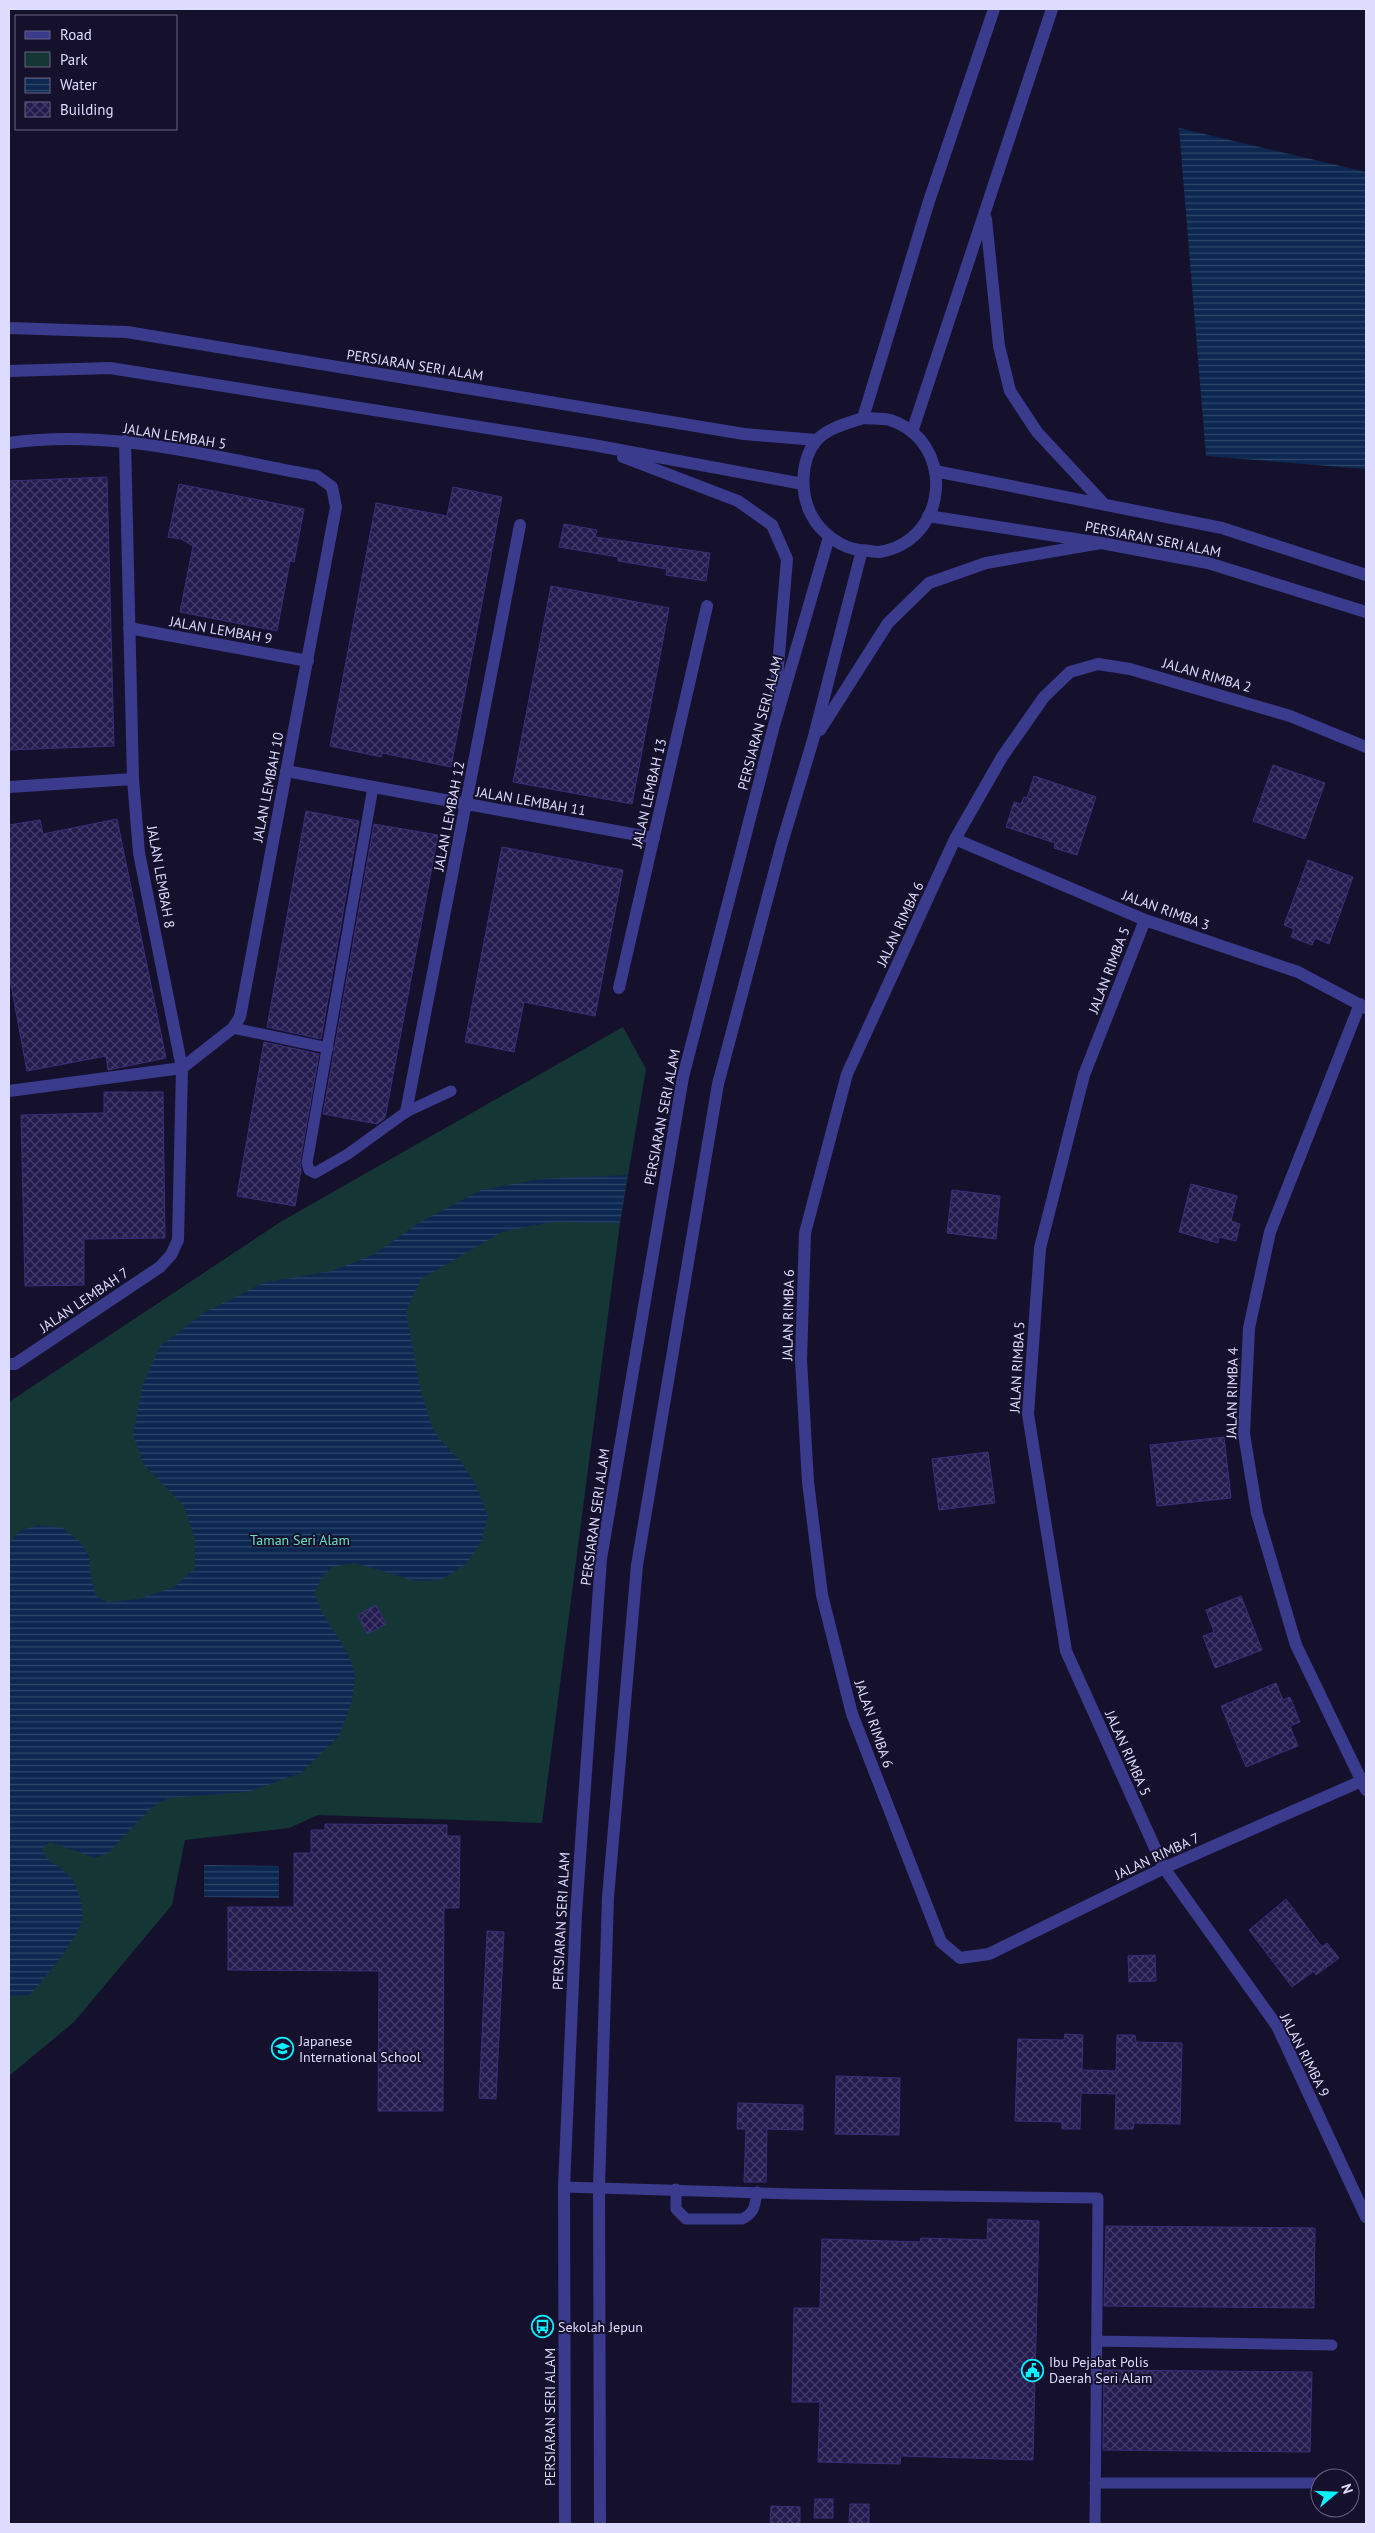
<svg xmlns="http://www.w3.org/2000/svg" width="1375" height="2533" viewBox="0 0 1375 2533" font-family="'PT Sans',sans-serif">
<defs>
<pattern id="water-rules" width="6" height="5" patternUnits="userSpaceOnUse" patternTransform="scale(1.25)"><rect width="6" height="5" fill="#0c2851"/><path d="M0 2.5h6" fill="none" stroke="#2f476b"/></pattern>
<pattern id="building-cross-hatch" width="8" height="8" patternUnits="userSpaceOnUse" patternTransform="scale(1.25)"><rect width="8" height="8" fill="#241c4f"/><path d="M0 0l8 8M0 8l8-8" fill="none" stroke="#433d69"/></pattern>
</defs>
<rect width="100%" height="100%" fill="#15112d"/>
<!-- park -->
<path fill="#143735" d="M 623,1027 L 646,1069 L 620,1223 L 542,1823 L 318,1815 L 289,1828 L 185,1840 L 172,1905 L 74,2022 L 9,2076 L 9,1402 L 282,1221 Z"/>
<!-- water -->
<path fill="url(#water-rules)" d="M 1179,128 L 1366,172 L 1366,469 L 1206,456 Z
M 627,1175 L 620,1223 L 553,1222 L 502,1232 L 421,1279 L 406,1311 L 421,1392 L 431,1424 L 438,1437 L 461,1462 L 476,1485 L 488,1517 L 481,1542 L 467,1563 L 441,1580 L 416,1581 L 355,1563 L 332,1567 L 321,1578 L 315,1593 L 321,1610 L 349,1656 L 355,1674 L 352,1701 L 339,1736 L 301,1773 L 248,1792 L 169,1798 L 152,1807 L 108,1853 L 95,1858 L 50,1842 L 42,1849 C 46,1864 63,1866 71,1878 C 78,1887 84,1908 82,1919 C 79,1939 44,1978 30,1995 L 9,1996 L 9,1543 L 20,1531 L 37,1525 L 63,1528 L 80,1542 L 89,1556 L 91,1578 L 96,1596 L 108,1602 L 138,1599 L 174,1587 L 195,1568 L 195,1540 L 184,1506 L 144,1465 L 133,1434 L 143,1384 L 160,1346 L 205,1312 L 263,1283 L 331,1271 L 373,1255 L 420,1222 L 481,1190 L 540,1179 Z
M 204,1865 L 279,1866 L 279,1898 L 204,1897 Z"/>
<!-- building -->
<path fill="url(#building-cross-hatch)" stroke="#3a2e7b" d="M 107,477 L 114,746 L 9,750 L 9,481 Z
M 179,484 L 304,509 L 294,562 L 290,561 L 277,631 L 180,612 L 193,546 L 181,539 L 168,537 Z
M 453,487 L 502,497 L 451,767 L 382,753 L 381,757 L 330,746 L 376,503 L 447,516 Z
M 564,524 L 597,530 L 595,537 L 710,553 L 706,581 L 666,575 L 667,569 L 618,561 L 618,557 L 559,547 Z
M 551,586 L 669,608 L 632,804 L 513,782 Z
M 1273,765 L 1325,783 L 1305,839 L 1253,821 Z
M 1034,776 L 1096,797 L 1077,855 L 1054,848 L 1055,843 L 1006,827 L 1014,802 L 1021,804 L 1024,797 L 1027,798 Z
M 306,811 L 359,821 L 321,1039 L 267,1027 Z
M 117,819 L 166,1058 L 108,1070 L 106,1056 L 27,1071 L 9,974 L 9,825 L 40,820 L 43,834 Z
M 374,824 L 438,835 L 385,1118 L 377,1124 L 323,1114 Z
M 502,847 L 623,870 L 595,1016 L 524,1002 L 514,1052 L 465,1042 Z
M 1308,860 L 1353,877 L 1329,944 L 1315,938 L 1312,945 L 1291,937 L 1294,929 L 1284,925 Z
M 264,1042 L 319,1054 L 300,1162 L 301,1170 L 295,1206 L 237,1196 Z
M 104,1092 L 163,1092 L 165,1238 L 84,1239 L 84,1285 L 25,1286 L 21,1115 L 104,1113 Z
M 1191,1184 L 1237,1196 L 1231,1221 L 1240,1224 L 1236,1241 L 1219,1237 L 1218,1243 L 1179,1232 Z
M 952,1190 L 1000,1196 L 996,1239 L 947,1233 Z
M 1224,1437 L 1231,1498 L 1157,1506 L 1150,1445 Z
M 988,1452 L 995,1503 L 939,1510 L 932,1459 Z
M 1241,1596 L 1262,1650 L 1215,1668 L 1203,1636 L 1214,1632 L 1206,1610 Z
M 376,1605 L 386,1624 L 367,1634 L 358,1615 Z
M 1276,1683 L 1283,1700 L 1290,1697 L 1300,1722 L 1290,1726 L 1298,1746 L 1246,1767 L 1221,1706 Z
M 325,1824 L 447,1825 L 447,1836 L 460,1836 L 459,1908 L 444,1908 L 443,2111 L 378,2111 L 379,1971 L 228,1970 L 228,1907 L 294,1907 L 294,1853 L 311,1853 L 311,1830 L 325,1830 Z
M 1286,1899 L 1322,1947 L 1327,1943 L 1339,1958 L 1316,1975 L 1314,1971 L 1292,1987 L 1249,1930 Z
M 487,1931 L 504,1932 L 496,2099 L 479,2098 Z
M 1155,1955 L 1156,1981 L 1129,1982 L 1128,1956 Z
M 1065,2034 L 1083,2035 L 1082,2070 L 1116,2071 L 1117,2035 L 1135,2035 L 1136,2042 L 1182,2043 L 1180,2124 L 1134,2123 L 1133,2129 L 1115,2129 L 1116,2094 L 1081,2093 L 1080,2129 L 1062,2129 L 1062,2122 L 1015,2121 L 1018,2039 L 1064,2040 Z
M 836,2076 L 900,2078 L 899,2135 L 835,2134 Z
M 738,2103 L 803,2105 L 803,2130 L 767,2129 L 766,2182 L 744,2182 L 746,2129 L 737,2129 Z
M 988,2219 L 1039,2221 L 1033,2460 L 901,2456 L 900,2464 L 818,2462 L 820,2402 L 792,2402 L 794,2308 L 820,2308 L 822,2239 L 920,2242 L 921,2238 L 987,2240 Z
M 1106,2226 L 1315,2228 L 1314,2308 L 1104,2306 Z
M 1104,2370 L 1312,2372 L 1310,2452 L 1103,2450 Z
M 815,2499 L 833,2499 L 833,2518 L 814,2518 Z
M 850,2504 L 869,2504 L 869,2524 L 849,2524 Z
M 771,2506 L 800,2507 L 800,2524 L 770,2524 Z"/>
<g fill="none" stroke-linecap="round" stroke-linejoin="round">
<!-- service -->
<path stroke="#3b3b8d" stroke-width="11" d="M 373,787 L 307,1163 L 309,1170 L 315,1173 L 348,1154 L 406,1112 L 451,1091
M 233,1028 L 328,1048
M 564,2187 L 793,2194 L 1098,2198 L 1095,2524
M 676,2189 L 676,2209 L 686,2219 L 742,2219 C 755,2213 755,2205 757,2192
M 1097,2341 L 1332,2345
M 1095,2483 L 1320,2483"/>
<!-- minor -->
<path stroke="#3b3b8d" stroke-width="12" d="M 986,219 L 999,346 L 1010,391 L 1037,432 L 1105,505
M 863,418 L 929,201 L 994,9
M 912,432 L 1052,9
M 9,443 C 112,428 217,458 317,476 L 332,487 L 336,507 L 240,1017 L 233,1028 L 182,1068 L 9,1091
M 935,471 L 1222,528 L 1366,575
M 928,516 L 1101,543 L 1208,563 L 1366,612
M 129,628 L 308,661
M 1366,747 L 1290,716 L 1130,669 L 1098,664 L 1070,672 L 1044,697 L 1002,757 L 955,839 L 847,1074 L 805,1233 L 801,1360 L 808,1482 L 822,1595 L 852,1714 L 941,1942 L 960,1958 L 989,1954 L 1164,1868 L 1366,1779
M 286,771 L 654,838
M 9,787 L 133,779
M 955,839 L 1145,920 L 1298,972 L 1366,1008
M 1145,920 L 1084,1075 L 1040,1248 L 1028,1414 L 1066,1651 L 1164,1868 L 1277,2026 L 1366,2217
M 619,988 L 707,606
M 1360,1004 L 1270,1232 L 1249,1328 L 1244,1434 L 1257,1513 L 1296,1645 L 1366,1790
M 406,1112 L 520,525
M 9,1364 L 15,1364 L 160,1267 L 171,1255 L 178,1240 L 182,1068 L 139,853 L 133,779 L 125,441"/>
<!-- tertiary -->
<path stroke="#3b3b8d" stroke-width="12" d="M 9,328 L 127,332 L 744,434 L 816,440
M 9,371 L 110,368 L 593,445 L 803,484
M 863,418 C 871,419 882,418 890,420 C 957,442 949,541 879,552 C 873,552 866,550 860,550 C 841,548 821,533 812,516 C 800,495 800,461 816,441 C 827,428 848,423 863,418 Z
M 623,457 L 738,501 L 772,525 L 787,559 L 775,702
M 820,730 L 888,623 L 929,583 L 986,563 L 1101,543
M 565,2524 L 564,2187 L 576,1914 L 601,1559 L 683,1077 L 773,729 L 829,537
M 600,2524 L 599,2187 L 608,1897 L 637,1565 L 718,1084 L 782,843 L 813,740 L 862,550"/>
</g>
<!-- icons -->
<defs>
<symbol id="school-ring" viewBox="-11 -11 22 22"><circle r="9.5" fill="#15112d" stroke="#09f0ff" stroke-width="1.5"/><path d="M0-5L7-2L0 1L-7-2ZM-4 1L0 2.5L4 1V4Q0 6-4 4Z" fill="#09f0ff"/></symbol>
<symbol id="bus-ring" viewBox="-11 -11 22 22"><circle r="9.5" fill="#15112d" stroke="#09f0ff" stroke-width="1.5"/><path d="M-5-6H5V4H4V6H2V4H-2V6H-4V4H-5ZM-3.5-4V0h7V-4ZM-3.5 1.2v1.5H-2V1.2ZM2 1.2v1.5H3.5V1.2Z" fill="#09f0ff"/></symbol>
<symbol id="civic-ring" viewBox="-11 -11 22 22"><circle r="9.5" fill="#15112d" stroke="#09f0ff" stroke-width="1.5"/><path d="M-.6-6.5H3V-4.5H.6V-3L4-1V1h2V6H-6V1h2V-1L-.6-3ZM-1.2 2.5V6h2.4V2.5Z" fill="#09f0ff"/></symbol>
</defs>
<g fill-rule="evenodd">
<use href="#school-ring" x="270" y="2036" width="25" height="25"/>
<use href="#bus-ring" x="530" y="2314" width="25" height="25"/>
<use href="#civic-ring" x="1020" y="2358" width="25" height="25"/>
</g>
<g text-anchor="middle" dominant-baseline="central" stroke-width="4" stroke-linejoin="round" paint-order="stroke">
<!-- street labels -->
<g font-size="14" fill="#dfddff" stroke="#15112d">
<text transform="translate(415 365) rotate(9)">PERSIARAN SERI ALAM</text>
<text transform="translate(175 436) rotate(9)">JALAN LEMBAH 5</text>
<text transform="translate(1153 539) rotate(11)">PERSIARAN SERI ALAM</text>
<text transform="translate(221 630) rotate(10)">JALAN LEMBAH 9</text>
<text transform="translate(1207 675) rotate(16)">JALAN RIMBA 2</text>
<text transform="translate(760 723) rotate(-75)">PERSIARAN SERI ALAM</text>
<text transform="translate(268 787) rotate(-79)">JALAN LEMBAH 10</text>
<text transform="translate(649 793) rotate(-77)">JALAN LEMBAH 13</text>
<text transform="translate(531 801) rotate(10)">JALAN LEMBAH 11</text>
<text transform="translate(449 816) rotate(-79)">JALAN LEMBAH 12</text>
<text transform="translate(161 877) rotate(80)">JALAN LEMBAH 8</text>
<text transform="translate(1166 910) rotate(20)">JALAN RIMBA 3</text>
<text transform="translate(900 924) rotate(-65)">JALAN RIMBA 6</text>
<text transform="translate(1109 970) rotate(-69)">JALAN RIMBA 5</text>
<text transform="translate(662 1117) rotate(-79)">PERSIARAN SERI ALAM</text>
<text transform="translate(84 1300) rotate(-34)">JALAN LEMBAH 7</text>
<text transform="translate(788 1315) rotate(-89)">JALAN RIMBA 6</text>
<text transform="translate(1017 1367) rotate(-87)">JALAN RIMBA 5</text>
<text transform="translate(1232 1393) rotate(-89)">JALAN RIMBA 4</text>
<text transform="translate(595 1517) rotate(-82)">PERSIARAN SERI ALAM</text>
<text transform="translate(874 1724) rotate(71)">JALAN RIMBA 6</text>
<text transform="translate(1128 1753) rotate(66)">JALAN RIMBA 5</text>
<text transform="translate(1157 1856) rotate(-25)">JALAN RIMBA 7</text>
<text transform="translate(561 1921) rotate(-87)">PERSIARAN SERI ALAM</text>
<text transform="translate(1305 2055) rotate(63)">JALAN RIMBA 9</text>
<text transform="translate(550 2417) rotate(-90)">PERSIARAN SERI ALAM</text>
</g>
<!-- park labels -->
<g font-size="14" fill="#63e4bf" stroke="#15112d">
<text x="300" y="1540">Taman Seri Alam</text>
</g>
<!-- poi labels -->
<g font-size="14" fill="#dfddff" stroke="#15112d" text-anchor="start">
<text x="299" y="2041">Japanese<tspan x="299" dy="16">International School</tspan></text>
<text x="558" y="2327">Sekolah Jepun</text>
<text x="1049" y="2362">Ibu Pejabat Polis<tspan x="1049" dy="16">Daerah Seri Alam</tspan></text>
</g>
</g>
<!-- border -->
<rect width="1375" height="2533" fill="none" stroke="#dfddff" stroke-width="20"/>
<!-- legend -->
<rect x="15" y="15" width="162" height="115" fill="#15112d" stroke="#666381"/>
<rect x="25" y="31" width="25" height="8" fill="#3b3b8d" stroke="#666381"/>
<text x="60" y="40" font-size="15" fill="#dfddff">Road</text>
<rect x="25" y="52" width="25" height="15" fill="#143735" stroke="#666381"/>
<text x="60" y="65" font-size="15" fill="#dfddff">Park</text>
<rect x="25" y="78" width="25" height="15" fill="url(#water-rules)" stroke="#666381"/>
<text x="60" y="90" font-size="15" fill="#dfddff">Water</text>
<rect x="25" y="102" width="25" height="15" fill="url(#building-cross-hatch)" stroke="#666381"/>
<text x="60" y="115" font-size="15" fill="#dfddff">Building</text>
<!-- north arrow -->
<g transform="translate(1335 2493) rotate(71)"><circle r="24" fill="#15112d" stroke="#666381"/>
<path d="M0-4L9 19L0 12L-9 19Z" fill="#09f0ff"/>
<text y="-8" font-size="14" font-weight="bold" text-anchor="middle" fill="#dfddff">N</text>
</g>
</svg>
